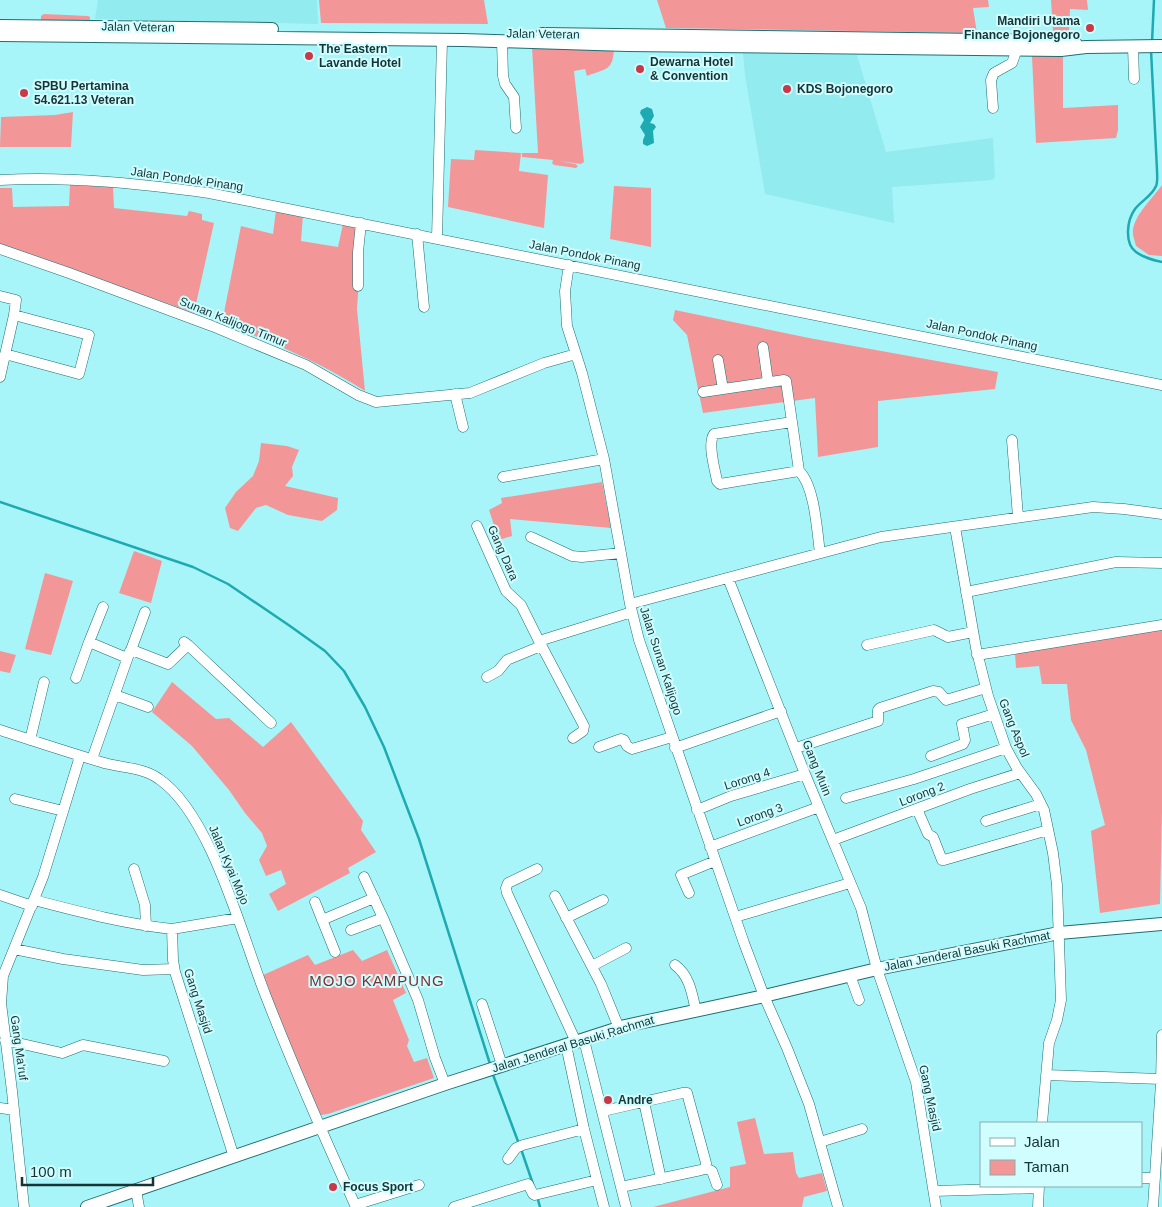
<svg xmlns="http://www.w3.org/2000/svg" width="1162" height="1207" viewBox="0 0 1162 1207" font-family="Helvetica,sans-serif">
<rect width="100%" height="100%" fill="#a8f5f9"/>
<!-- built -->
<path fill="#91ebef" d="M 98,0 L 317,0 L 318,24 L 95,19 Z
M 743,53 L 857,55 L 886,152 L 993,138 L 995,177 L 992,180 L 892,187 L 894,223 L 765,194 L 745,75 Z"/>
<!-- green -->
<path fill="#f39697" d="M 319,0 L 484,0 L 488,24 L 321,23 Z
M 657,0 L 988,0 L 989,7 L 973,8 L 977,33 L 666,28 Z
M 1051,0 L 1087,0 L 1088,10 L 1070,9 L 1069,32 L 1053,32 Z
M 44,14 L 88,16 L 90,17 L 90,22 L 41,21 L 41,16 Z
M 532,47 L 614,48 C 613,71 607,68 587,76 L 585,69 L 574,71 L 584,162 L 581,164 L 559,161 L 575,164 L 578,166 L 576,168 L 554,165 L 552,163 L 553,160 L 522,157 L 522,153 L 538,153 Z
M 1058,55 L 1063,57 L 1063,108 L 1118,105 L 1118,130 L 1116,138 L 1036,143 L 1032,56 Z
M 73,112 L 71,147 L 0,147 L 1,117 L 55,115 Z
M 475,150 L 521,153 L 519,171 L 548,175 L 544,228 L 448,207 L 451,159 L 474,160 Z
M 70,185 L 113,187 L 114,208 L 187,216 L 189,211 L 202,214 L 202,220 L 214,223 L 194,313 L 0,244 L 0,188 L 12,188 L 13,207 L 69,206 Z
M 1162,185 L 1162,256 L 1149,255 L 1136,246 C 1135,241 1132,235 1133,230 C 1135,214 1153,198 1162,185 Z
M 614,186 L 651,188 L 651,247 L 610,239 Z
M 276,210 L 303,215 L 301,241 L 338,247 L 343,224 L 360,227 L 361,250 L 357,309 L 365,391 C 320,362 272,342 222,323 L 241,226 L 273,234 Z
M 675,310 L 809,338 L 998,372 L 995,389 L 878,401 L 878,447 L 818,457 L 815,398 L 703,413 L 687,335 L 673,320 Z
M 261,443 L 287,446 L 299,450 L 292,467 L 293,476 L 285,486 L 338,498 L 337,510 L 322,521 L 288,515 L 266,505 L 256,508 L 238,531 L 230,528 L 225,508 L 236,492 L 253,476 L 259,461 Z
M 602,482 L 611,528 L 510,519 L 512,536 L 499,540 L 489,510 L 502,503 L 501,498 Z
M 134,551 L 162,561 L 151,603 L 119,593 Z
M 45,573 L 73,581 L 51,655 L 25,649 Z
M 1162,630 L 1162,811 L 1160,904 L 1100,913 L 1091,831 L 1105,825 L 1086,750 L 1071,720 L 1067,684 L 1042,684 L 1039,666 L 1016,668 L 1015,653 Z
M 0,651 L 16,655 L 10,673 L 0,671 Z
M 172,682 L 216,719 L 229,718 L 263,747 L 291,722 L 363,821 L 361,830 L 376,852 L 348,868 L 350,873 L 278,911 L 269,894 L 286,884 L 281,870 L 266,876 L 259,860 L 267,846 L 262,833 L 245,813 L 229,790 L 192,746 L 152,712 Z
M 353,950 L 362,961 L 387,950 L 406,993 L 393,1000 L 409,1040 L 407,1046 L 414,1062 L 427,1058 L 434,1078 L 328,1114 L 321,1115 L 317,1111 L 263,980 L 263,975 L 308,955 L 315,965 Z
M 755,1118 L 764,1154 L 793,1152 L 796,1173 L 799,1178 L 822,1173 L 827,1191 L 804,1197 L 802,1207 L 653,1207 L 730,1187 L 730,1167 L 746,1164 L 737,1122 Z"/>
<!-- water -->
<path fill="#1daab0" d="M 647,107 L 652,109 L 654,116 L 650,123 L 654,124 L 656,127 L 653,131 L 654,143 L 647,146 L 643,144 L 643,140 L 645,135 L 640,127 L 644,120 L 640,113 L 641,110 Z"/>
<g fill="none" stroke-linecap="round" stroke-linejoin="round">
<!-- stream -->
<path stroke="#1daab0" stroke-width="2.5" d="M 1152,42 L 1154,0
M 1151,50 L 1157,170 C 1157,175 1158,182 1156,186 C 1152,196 1141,201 1135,209 C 1127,220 1124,243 1136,252 C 1144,258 1153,260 1162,262
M 0,502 L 193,567 L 228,584 L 290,626 L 325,651 L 344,671 L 365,707 L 384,747 L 419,839 L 490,1064
M 492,1072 L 519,1144
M 521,1149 L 533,1184
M 537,1196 L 540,1207"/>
<defs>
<path id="minor" d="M 502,41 L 503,76 L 505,84 L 514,97 L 516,128
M 1133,46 L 1134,79
M 993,108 L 991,80 L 994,73 L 1012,63 L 1017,49
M 0,180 C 70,176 140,184 209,193 L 1162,385
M 417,234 L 424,307
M 437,238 L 442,41
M 0,249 L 69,273 L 212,326 L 306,365 L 358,395 L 376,402 L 470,393 L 544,363 L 576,354
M 569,265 L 565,291 L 567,326 L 582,373 L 604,459 L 630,604 L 639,640 L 744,943 L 764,996 L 787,1048 L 809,1104 L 838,1207
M 358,286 L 358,252 L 361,223
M 0,296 L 16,300 L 14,315
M 763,347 L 768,382
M 718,360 L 723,389
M 0,377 L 14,315 L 89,335 L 79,374 L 5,354
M 703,392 L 784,380 L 786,381 L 792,422
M 455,394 L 463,427
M 1012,440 L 1018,517
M 799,471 L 792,422 L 714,434 C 707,444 715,469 717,481 L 720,484 L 799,471 C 815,486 817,532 820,553
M 503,477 L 604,459
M 477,526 L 506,591 L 521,605 L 539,641 L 632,612
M 955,527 L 976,648 L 988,696 L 1006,748 L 1017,768 L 1036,794 L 1044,810 L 1053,853 L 1057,885 L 1061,1000 L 1057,1020 L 1049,1043 L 1042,1123
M 531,537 L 572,556 L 582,557 L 621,553
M 728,578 L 805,774 L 861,908 L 877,969 L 916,1082 L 936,1207
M 966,592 L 1116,562 L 1162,563
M 630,604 L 881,537 L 1093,507 L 1124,509 L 1162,514
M 103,607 L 89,642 L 127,658
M 539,641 L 584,726 L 583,731 L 573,738
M 188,645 L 271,723
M 867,645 L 934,630 L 948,637 L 973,632
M 131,650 L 145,612
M 977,655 L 1162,625
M 487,677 L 498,671 L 507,660 L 541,646
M 76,678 L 89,642
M 115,695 L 148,707
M 0,730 C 34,741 67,752 101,762 C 119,768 143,767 159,779 C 211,814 242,936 265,994 C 293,1066 324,1137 356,1207
M 30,740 L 44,682
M 599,747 L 621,739 L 624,740 L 627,746 L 632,749 L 672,737
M 675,748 L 781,711
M 796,748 L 878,721 L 878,710 L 880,708 L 933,691 L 939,692 L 946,700 L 986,688
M 931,756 L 963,744 L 965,740 L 962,724 L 994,714
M 92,759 L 130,651 L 132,650 L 168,664 L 188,645 L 184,642
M 846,798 L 914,779 L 1006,748
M 15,799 L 63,811
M 917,809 L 928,834 L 933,837 L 942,860 L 944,860 L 1048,830
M 697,810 L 731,796 L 805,774
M 986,821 L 1041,804
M 833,840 L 970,789 L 1020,773
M 710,847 L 819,807
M 134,869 L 145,905 L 146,926
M 537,869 L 508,883 L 506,888 L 507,893 L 576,1042
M 364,877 L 383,918 L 418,1000 L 435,1058 L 445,1084
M 689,893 L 681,875 L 715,861
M 0,895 L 32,906
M 555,896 L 601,984 L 619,1028
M 34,900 C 80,912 125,924 172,929 L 173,960 L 175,972 L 234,1157
M 315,902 L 335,952
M 735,917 L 850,883
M 566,918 L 603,900
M 322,920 L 374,898
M 172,929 L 238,918
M 351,930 L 383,918
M 14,949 L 63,959 L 143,970 L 174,969
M 675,965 C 690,976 692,994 696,1011
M 592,966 L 626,948
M 850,975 L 859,1000
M 482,1004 L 502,1065
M 5,1040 L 62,1053 L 83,1045 L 164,1061
M 584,1040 L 626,1207
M 1046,1075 L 1161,1079
M 644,1102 L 661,1179
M 0,1108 L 14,1110
M 603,1111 L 682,1093 L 687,1093 L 706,1163 L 705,1168 L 701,1170 L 621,1187
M 820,1142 L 862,1129
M 508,1159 L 516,1148 L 523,1145 L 584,1129
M 705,1168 L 712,1171 L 717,1185
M 1141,1178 L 1155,1178
M 597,1180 L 604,1207
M 136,1190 L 139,1207
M 934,1191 L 1039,1188
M 355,1205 L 419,1185
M 24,1207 L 12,1091 L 1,1003 L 3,976 L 43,877 L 80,756
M 454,1207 L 528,1184 L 533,1194 L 535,1195 L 597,1180 L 584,1129 L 566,1045
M 1038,1207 L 1039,1186
M 1153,1207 L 1161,1083 L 1162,1035"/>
<path id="major" d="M 0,26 L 272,29
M 542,34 L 1061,41 L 1077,45
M 0,35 L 463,40 L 627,45 L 1061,50 L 1086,47 L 1162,46
M 87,1207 L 445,1084 L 625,1026 L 764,996 L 877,969 L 1059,933 L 1162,924"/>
</defs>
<!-- minor casing -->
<use href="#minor" stroke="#1c6f73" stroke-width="11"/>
<!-- major casing -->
<use href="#major" stroke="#1c6f73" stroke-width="14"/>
<!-- minor -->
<use href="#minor" stroke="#fff" stroke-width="10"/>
<!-- major -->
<use href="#major" stroke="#fff" stroke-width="12"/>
</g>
<!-- markers -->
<g fill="#c83846" stroke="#d0fdff" stroke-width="2">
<circle cx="1090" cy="28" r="5"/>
<circle cx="309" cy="56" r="5"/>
<circle cx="640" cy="69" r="5"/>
<circle cx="787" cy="89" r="5"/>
<circle cx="24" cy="93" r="5"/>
<circle cx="608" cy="1100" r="5"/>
<circle cx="333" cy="1187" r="5"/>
</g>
<g text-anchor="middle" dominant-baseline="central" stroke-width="4" stroke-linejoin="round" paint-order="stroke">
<!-- poi labels -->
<g font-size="12" font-weight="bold" fill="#143436" stroke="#d0fdff" text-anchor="start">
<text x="1080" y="21" text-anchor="end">Mandiri Utama<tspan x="1080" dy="14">Finance Bojonegoro</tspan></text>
<text x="319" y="49">The Eastern<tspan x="319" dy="14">Lavande Hotel</tspan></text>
<text x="650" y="62">Dewarna Hotel<tspan x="650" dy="14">&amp; Convention</tspan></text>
<text x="34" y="86">SPBU Pertamina<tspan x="34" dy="14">54.621.13 Veteran</tspan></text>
<text x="797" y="89">KDS Bojonegoro</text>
<text x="618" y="1100">Andre</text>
<text x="343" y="1187">Focus Sport</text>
</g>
<!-- street labels -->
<g font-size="12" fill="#143436" stroke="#d0fdff">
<text transform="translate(138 27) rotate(1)">Jalan Veteran</text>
<text transform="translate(543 34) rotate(1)">Jalan Veteran</text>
<text transform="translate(187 179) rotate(8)">Jalan Pondok Pinang</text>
<text transform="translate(585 255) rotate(11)">Jalan Pondok Pinang</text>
<text transform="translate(233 322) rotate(22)">Sunan Kalijogo Timur</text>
<text transform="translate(982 335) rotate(12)">Jalan Pondok Pinang</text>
<text transform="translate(503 553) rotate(66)">Gang Dara</text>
<text transform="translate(661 661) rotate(72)">Jalan Sunan Kalijogo</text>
<text transform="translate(1014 728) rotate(68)">Gang Aspol</text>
<text transform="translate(817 768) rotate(68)">Gang Muin</text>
<text transform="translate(747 779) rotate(-18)">Lorong 4</text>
<text transform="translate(922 794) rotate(-21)">Lorong 2</text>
<text transform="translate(760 815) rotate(-20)">Lorong 3</text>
<text transform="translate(229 865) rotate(67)">Jalan Kyai Mojo</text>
<text transform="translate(967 951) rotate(-11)">Jalan Jenderal Basuki Rachmat</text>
<text transform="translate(198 1001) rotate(72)">Gang Masjid</text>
<text transform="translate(573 1044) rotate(-17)">Jalan Jenderal Basuki Rachmat</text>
<text transform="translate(19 1048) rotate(82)">Gang Ma'ruf</text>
<text transform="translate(930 1098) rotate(78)">Gang Masjid</text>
</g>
<!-- quarter labels -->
<g font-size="15" letter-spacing="1" fill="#793235" stroke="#d0fdff">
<text x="377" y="980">MOJO KAMPUNG</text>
</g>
</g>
<!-- legend -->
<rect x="980" y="1122" width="162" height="65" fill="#d0fdff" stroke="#85adaf"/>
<rect x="990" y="1138" width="25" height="8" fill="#ffffff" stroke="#85adaf"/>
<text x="1024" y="1147" font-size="15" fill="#143436">Jalan</text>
<rect x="990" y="1160" width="25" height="15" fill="#f39697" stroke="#85adaf"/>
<text x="1024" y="1172" font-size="15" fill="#143436">Taman</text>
<!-- scale -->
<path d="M22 1177v8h131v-8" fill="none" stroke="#143436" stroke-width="2.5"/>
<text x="30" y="1177" font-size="15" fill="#143436" stroke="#d0fdff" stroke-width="4" paint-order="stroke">100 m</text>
</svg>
